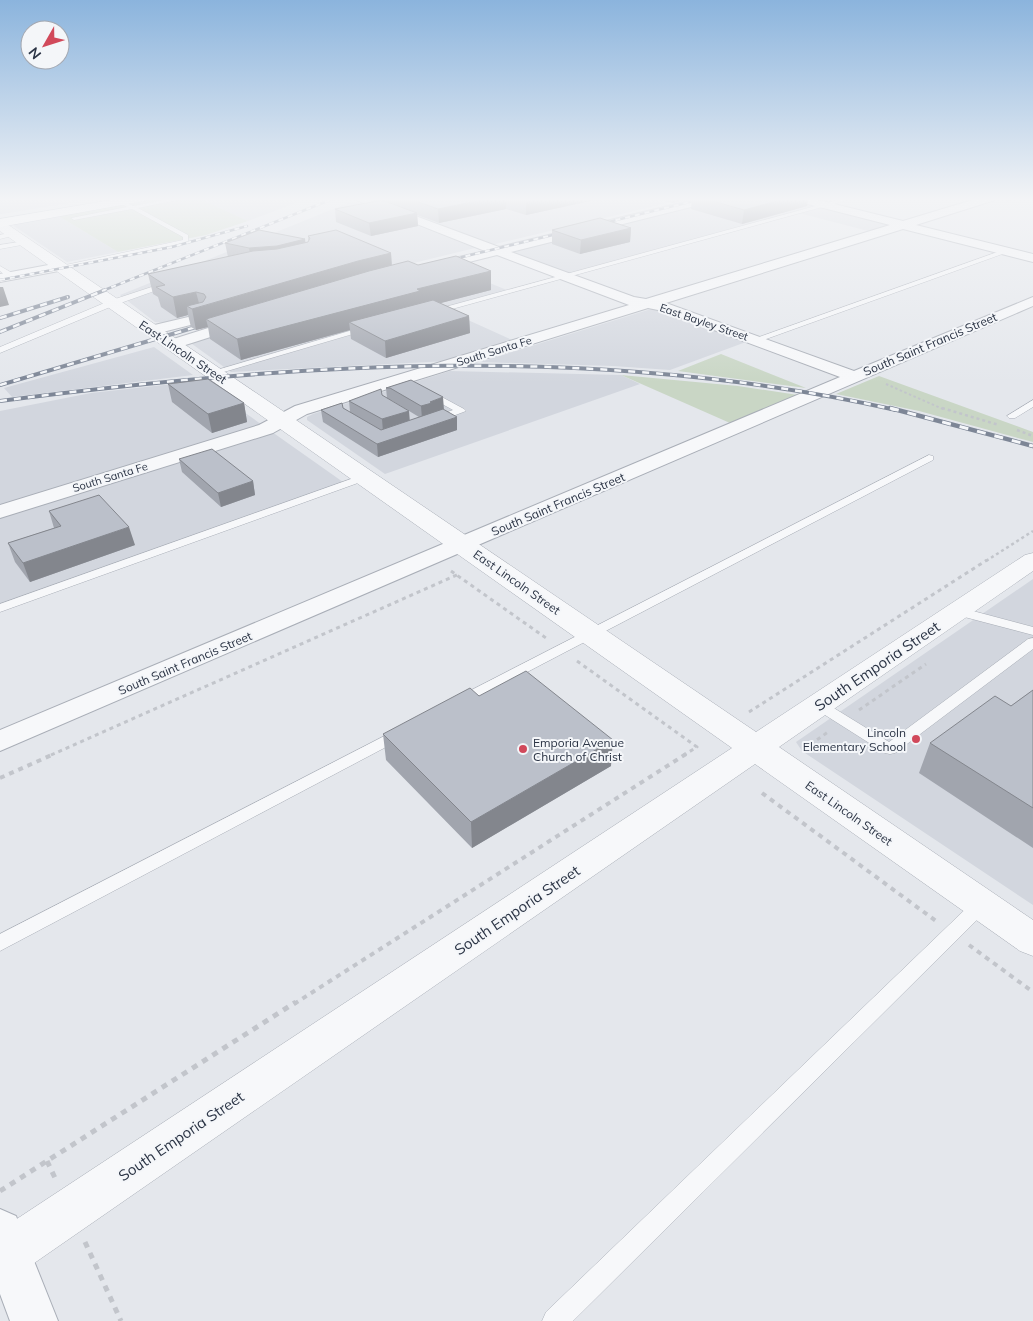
<svg xmlns="http://www.w3.org/2000/svg" width="1033" height="1321" viewBox="0 0 1033 1321" font-family="Mulish,sans-serif">
<rect width="100%" height="100%" fill="#e4e7ec"/>
<!-- built -->
<path fill="#d2d6de" d="M 0,198 L 101,198 L 2,214 L 0,214 Z
M 198,198 L 309,198 L 248,221 Z
M 363,198 L 688,198 L 491,245 Z
M 724,198 L 787,198 L 890,225 L 872,232 L 799,213 L 570,275 L 507,251 Z
M 353,201 L 475,248 L 168,323 L 155,322 L 120,295 Z
M 57,215 L 118,252 L 67,262 L 14,226 L 14,224 Z
M 443,264 L 512,292 L 446,310 L 512,340 L 449,361 L 231,372 L 181,336 L 335,290 Z
M 651,309 L 659,310 L 746,342 L 670,370 L 613,366 L 480,362 Z
M 154,347 L 193,375 L 12,397 L 4,388 Z
M 450,371 L 621,375 L 640,384 L 385,474 L 307,420 L 307,417 L 313,414 Z
M 200,381 L 343,482 L 0,609 L 0,411 L 91,393 Z
M 1033,579 L 1033,905 L 802,751 L 796,742 Z"/>
<!-- green -->
<path fill="#c9d6c5" d="M 154,198 L 198,198 L 248,221 L 206,235 L 118,252 L 57,215 Z
M 721,354 L 806,388 L 678,371 Z
M 621,375 L 738,386 L 798,395 L 730,423 Z
M 879,376 L 1033,432 L 1033,442 L 919,411 L 836,394 Z"/>
<g fill="none" stroke-linecap="round" stroke-linejoin="round">
<defs>
<path id="service" d="M 175,198 L 188,198 L 138,208 L 188,235 L 188,242 L 59,269 L 56,267 L 183,240 L 183,237 L 132,209 L 74,220 L 71,218 L 127,207 L 120,203 L 122,200 L 133,206 Z
M 845,198 L 855,198 L 434,314 L 427,312 Z
M 14,232 L 16,233 L 16,235 L 0,239 L 0,235 Z
M 25,241 L 27,242 L 27,244 L 0,249 L 0,245 Z
M 1006,249 L 1009,251 L 1008,252 L 758,342 L 751,340 Z
M 0,266 L 14,274 L 14,278 L 8,278 L 0,271 Z
M 167,282 L 174,284 L 115,305 L 0,353 L 0,347 L 109,301 Z
M 363,327 L 370,329 L 217,374 L 210,372 Z
M 427,389 L 464,409 L 466,411 L 437,422 L 431,422 L 431,418 L 453,410 L 424,394 L 422,392 Z
M 1033,400 L 1033,407 L 1015,418 L 1009,418 L 1007,416 Z
M 929,455 L 933,456 L 933,460 L 466,704 L 456,704 L 454,701 L 456,698 Z
M 365,474 L 369,475 L 370,477 L 369,479 L 0,612 L 0,604 Z
M 958,607 L 1033,627 L 1033,635 L 953,614 L 952,611 Z
M 1033,638 L 1033,649 L 895,753 L 890,754 L 885,753 L 814,708 L 812,705 L 814,702 L 824,702 L 889,742 L 1028,639 Z
M 400,728 L 405,729 L 408,733 L 405,737 L 0,951 L 0,934 Z
M 982,897 L 988,899 L 991,904 L 988,909 L 573,1321 L 542,1321 L 546,1312 L 976,899 Z"/>
<path id="minor" d="M 351,198 L 367,198 L 499,247 L 701,198 L 720,198 L 719,200 L 511,252 L 634,297 L 646,299 L 890,225 L 792,200 L 791,198 L 810,198 L 903,221 L 979,198 L 996,198 L 995,200 L 916,225 L 1033,254 L 1033,262 L 903,229 L 666,303 L 854,371 L 1033,297 L 1033,306 L 0,751 L 0,730 L 840,377 L 663,311 L 648,308 L 307,414 L 273,433 L 0,518 L 0,505 L 259,425 L 295,406 L 629,305 L 497,255 L 429,272 L 424,271 L 422,268 L 424,265 L 485,251 Z
M 59,263 L 64,264 L 66,267 L 64,270 L 0,282 L 0,274 Z
M 201,314 L 206,315 L 208,318 L 206,321 L 151,335 L 146,333 L 143,330 L 146,327 Z
M 243,317 L 248,319 L 251,322 L 248,325 L 173,349 L 167,347 L 165,344 L 167,341 Z
M 0,1209 L 16,1216 L 58,1321 L 10,1321 L 0,1294 Z"/>
<path id="tertiary" d="M 0,221 L 4,222 L 756,732 L 1025,555 L 1033,553 L 1033,571 L 779,747 L 1033,920 L 1033,956 L 1020,951 L 755,764 L 17,1275 L 0,1282 L 0,1230 L 732,748 L 0,231 Z"/>
<path id="primary" d="M 123,198 L 150,198 L 144,201 L 0,227 L 0,219 Z"/>
</defs>
<!-- service casing -->
<use href="#service" stroke="#a9aeb7" stroke-width="1"/>
<!-- minor casing -->
<use href="#minor" stroke="#a9aeb7" stroke-width="2"/>
<!-- tertiary casing -->
<use href="#tertiary" stroke="#a9aeb7" stroke-width="1"/>
<!-- primary casing -->
<use href="#primary" stroke="#a3abb8" stroke-width="1"/>
<!-- path-far5 -->
<path stroke="#c2c5cb" stroke-width="1" stroke-dasharray="2 2" stroke-linecap="butt" d="M 1007,201 L 1015,198"/>
<!-- path-far4 -->
<path stroke="#c2c5cb" stroke-width="2" stroke-dasharray="2.5 2.5" stroke-linecap="butt" d="M 886,384 L 945,410"/>
<!-- path-far3 -->
<path stroke="#c2c5cb" stroke-width="2.5" stroke-dasharray="3 3" stroke-linecap="butt" d="M 942,408 L 999,425
M 1017,430 L 1033,436
M 986,561 L 1033,531"/>
<!-- path-far2 -->
<path stroke="#c2c5cb" stroke-width="3" stroke-dasharray="4 4" stroke-linecap="butt" d="M 451,571 L 546,638
M 577,661 L 697,747 L 684,755
M 859,710 L 926,664
M 749,712 L 987,560
M 804,749 L 828,732
M 51,755 L 459,574"/>
<!-- path-far1 -->
<path stroke="#c2c5cb" stroke-width="4" stroke-dasharray="5 5" stroke-linecap="butt" d="M 0,778 L 54,754
M 762,793 L 936,921
M 969,945 L 1033,992
M 294,1004 L 686,754"/>
<!-- path -->
<path stroke="#c2c5cb" stroke-width="5" stroke-dasharray="6 6" stroke-linecap="butt" d="M 47,1161 L 56,1180
M 0,1191 L 296,1002
M 85,1242 L 121,1321"/>
<!-- service -->
<use href="#service" fill="#f7f8fa" fill-rule="evenodd"/>
<!-- minor -->
<use href="#minor" fill="#f7f8fa" fill-rule="evenodd"/>
<!-- tertiary -->
<use href="#tertiary" fill="#f7f8fa" fill-rule="evenodd"/>
<!-- primary -->
<use href="#primary" fill="#fff" fill-rule="evenodd"/>
<defs>
<path id="rail-far2" d="M 596,225 L 706,198
M 446,261 L 565,232
M 0,280 L 172,247 L 247,226
M 102,291 L 335,198"/>
<path id="rail-far1" d="M 0,318 L 68,297
M 0,332 L 105,290
M 0,385 L 206,324
M 0,401 C 298,362 600,343 896,410"/>
<path id="rail" d="M 890,408 L 1033,446"/>
</defs>
<!-- rail-far2 casing -->
<use href="#rail-far2" stroke="#7d8696" stroke-width="2.5"/>
<!-- rail-far1 casing -->
<use href="#rail-far1" stroke="#7d8696" stroke-width="4"/>
<!-- rail casing -->
<use href="#rail" stroke="#7d8696" stroke-width="4.5"/>
<!-- rail-far2 -->
<use href="#rail-far2" stroke="#f4f6f9" stroke-width="2" stroke-dasharray="5" stroke-linecap="butt"/>
<!-- rail-far1 -->
<use href="#rail-far1" stroke="#f4f6f9" stroke-width="2.5" stroke-dasharray="7" stroke-linecap="butt"/>
<!-- rail -->
<use href="#rail" stroke="#f4f6f9" stroke-width="3" stroke-dasharray="9" stroke-linecap="butt"/>
</g>
<!-- wall -->
<path fill="#a1a5ae" fill-rule="evenodd" d="M 370,198 L 604,198 L 526,215 L 506,209 L 439,223 L 417,215 L 418,226 L 371,236 L 336,222 L 335,209 L 377,201 Z
M 652,198 L 808,198 L 807,206 L 742,224 L 691,209 L 692,198 L 672,203 Z
M 631,228 L 630,242 L 580,254 L 552,244 L 552,230 Z
M 308,236 L 391,253 L 392,265 L 418,265 L 491,271 L 491,290 L 440,303 L 469,316 L 470,333 L 386,358 L 351,339 L 350,330 L 241,360 L 210,339 L 208,327 L 196,330 L 191,327 L 188,315 L 177,318 L 161,307 L 158,297 L 153,294 L 148,274 L 228,257 L 225,243 L 305,242 L 308,242 Z
M 411,380 L 444,410 L 457,430 L 378,457 L 323,422 L 321,410 L 343,408 L 350,412 L 349,401 L 382,395 L 387,398 L 386,388 ZM 391,400 L 419,417 L 409,421 Z
M 168,384 L 244,403 L 247,422 L 212,433 L 172,402 Z
M 179,459 L 253,481 L 255,495 L 221,507 L 182,472 Z
M 49,511 L 135,545 L 30,582 L 15,562 L 8,543 L 54,528 Z
M 1033,690 L 1033,848 L 919,773 L 930,743 L 1011,706 Z
M 479,696 L 611,766 L 472,848 L 386,760 L 383,734 Z"/>
<!-- shaded-wall -->
<path fill="#83868d" d="M 491,198 L 506,198 L 506,209 L 439,223 L 438,209 Z
M 542,198 L 604,198 L 526,215 L 526,202 Z
M 672,198 L 692,198 L 672,203 Z
M 788,198 L 808,198 L 807,206 L 742,224 L 744,210 Z
M 417,213 L 418,226 L 371,236 L 369,223 Z
M 631,228 L 630,242 L 580,254 L 581,240 Z
M 305,239 L 307,253 L 251,262 L 249,248 Z
M 391,253 L 392,272 L 206,319 L 208,327 L 196,330 L 192,309 L 187,306 L 188,315 L 177,318 L 173,297 L 196,292 L 200,307 L 358,261 Z
M 491,271 L 491,290 L 422,308 L 349,322 L 350,330 L 241,360 L 237,339 L 417,289 Z
M 0,287 L 3,287 L 9,305 L 0,307 Z
M 469,316 L 470,333 L 386,358 L 385,341 Z
M 443,397 L 444,410 L 422,419 L 421,406 L 430,402 Z
M 244,403 L 247,422 L 212,433 L 208,414 Z
M 409,411 L 410,423 L 383,432 L 382,419 Z
M 457,417 L 457,430 L 378,457 L 377,444 Z
M 253,481 L 255,495 L 221,507 L 218,493 Z
M 129,527 L 135,545 L 30,582 L 23,563 Z
M 613,740 L 611,766 L 472,848 L 471,822 Z"/>
<!-- building -->
<path fill="#bbc0ca" stroke="#83868d" d="M 407,198 L 491,198 L 438,209 Z
M 515,198 L 542,198 L 526,202 Z
M 702,198 L 788,198 L 744,210 Z
M 382,200 L 417,213 L 369,223 L 335,209 Z
M 600,218 L 631,228 L 581,240 L 552,230 Z
M 259,230 L 305,239 L 277,246 L 249,248 L 225,243 Z
M 336,230 L 391,253 L 358,261 L 192,309 L 187,306 L 203,302 L 206,297 L 204,294 L 196,292 L 173,297 L 156,287 L 165,285 L 148,274 L 253,251 L 277,249 L 308,242 L 310,238 L 308,236 Z
M 456,256 L 491,271 L 417,289 L 420,291 L 237,339 L 206,319 L 369,271 L 408,261 L 418,265 Z
M 433,300 L 469,316 L 385,341 L 349,322 Z
M 208,379 L 244,403 L 208,414 L 168,384 Z
M 411,380 L 443,397 L 430,402 L 432,403 L 421,406 L 390,388 L 386,388 Z
M 381,389 L 382,395 L 409,411 L 382,419 L 349,401 Z
M 342,403 L 343,408 L 381,430 L 443,409 L 457,417 L 377,444 L 321,410 Z
M 212,449 L 253,481 L 218,493 L 179,459 Z
M 99,495 L 129,527 L 23,563 L 8,543 L 61,526 L 49,511 Z
M 526,671 L 613,740 L 471,822 L 383,734 L 470,688 L 479,696 Z
M 1033,690 L 1033,808 L 930,743 L 995,696 L 1011,706 Z"/>
<!-- sky -->
<linearGradient id="sky" x2="0" y2="1"><stop stop-color="#8bb4dd"/><stop offset="0.52" stop-color="#f3f4f6"/><stop offset="1" stop-color="#f3f4f6" stop-opacity="0"/></linearGradient>
<rect width="1033" height="383" fill="url(#sky)"/>
<!-- markers -->
<g fill="#d1495b" stroke="#f4f6f9" stroke-width="2">
<circle cx="916" cy="739" r="5"/>
<circle cx="523" cy="749" r="5"/>
</g>
<g text-anchor="middle" dominant-baseline="central" stroke-width="4" stroke-linejoin="round" paint-order="stroke">
<!-- far-street labels -->
<g font-size="11" fill="#2b3445" stroke="#f4f6f9">
<text transform="translate(704 322) rotate(19)">East Bayley Street</text>
<text transform="translate(494 351) rotate(-17)">South Santa Fe</text>
<text transform="translate(110 477) rotate(-17)">South Santa Fe</text>
</g>
<!-- street labels -->
<g font-size="12" fill="#2b3445" stroke="#f4f6f9">
<text transform="translate(930 344) rotate(-23)">South Saint Francis Street</text>
<text transform="translate(183 352) rotate(34)">East Lincoln Street</text>
<text transform="translate(558 504) rotate(-23)">South Saint Francis Street</text>
<text transform="translate(517 582) rotate(35)">East Lincoln Street</text>
<text transform="translate(185 663) rotate(-23)">South Saint Francis Street</text>
<text transform="translate(849 813) rotate(35)">East Lincoln Street</text>
</g>
<!-- poi labels -->
<g font-size="12" fill="#2b3445" stroke="#f4f6f9" text-anchor="end">
<text x="906" y="732">Lincoln<tspan x="906" dy="14">Elementary School</tspan></text>
<text x="533" y="742" text-anchor="start">Emporia Avenue<tspan x="533" dy="14">Church of Christ</tspan></text>
</g>
<!-- near-street labels -->
<g font-size="15" fill="#2b3445" stroke="#f4f6f9">
<text transform="translate(877 666) rotate(-34)">South Emporia Street</text>
<text transform="translate(517 910) rotate(-34)">South Emporia Street</text>
<text transform="translate(181 1136) rotate(-34)">South Emporia Street</text>
</g>
</g>
<!-- north arrow -->
<g transform="translate(45 45) rotate(231)"><circle r="24" fill="#f4f6f9" stroke="#a4a8b1"/>
<path d="M0-4L9 19L0 12L-9 19Z" fill="#d1495b"/>
<text y="-8" font-size="14" font-weight="bold" text-anchor="middle" fill="#2b3445">N</text>
</g>
</svg>
